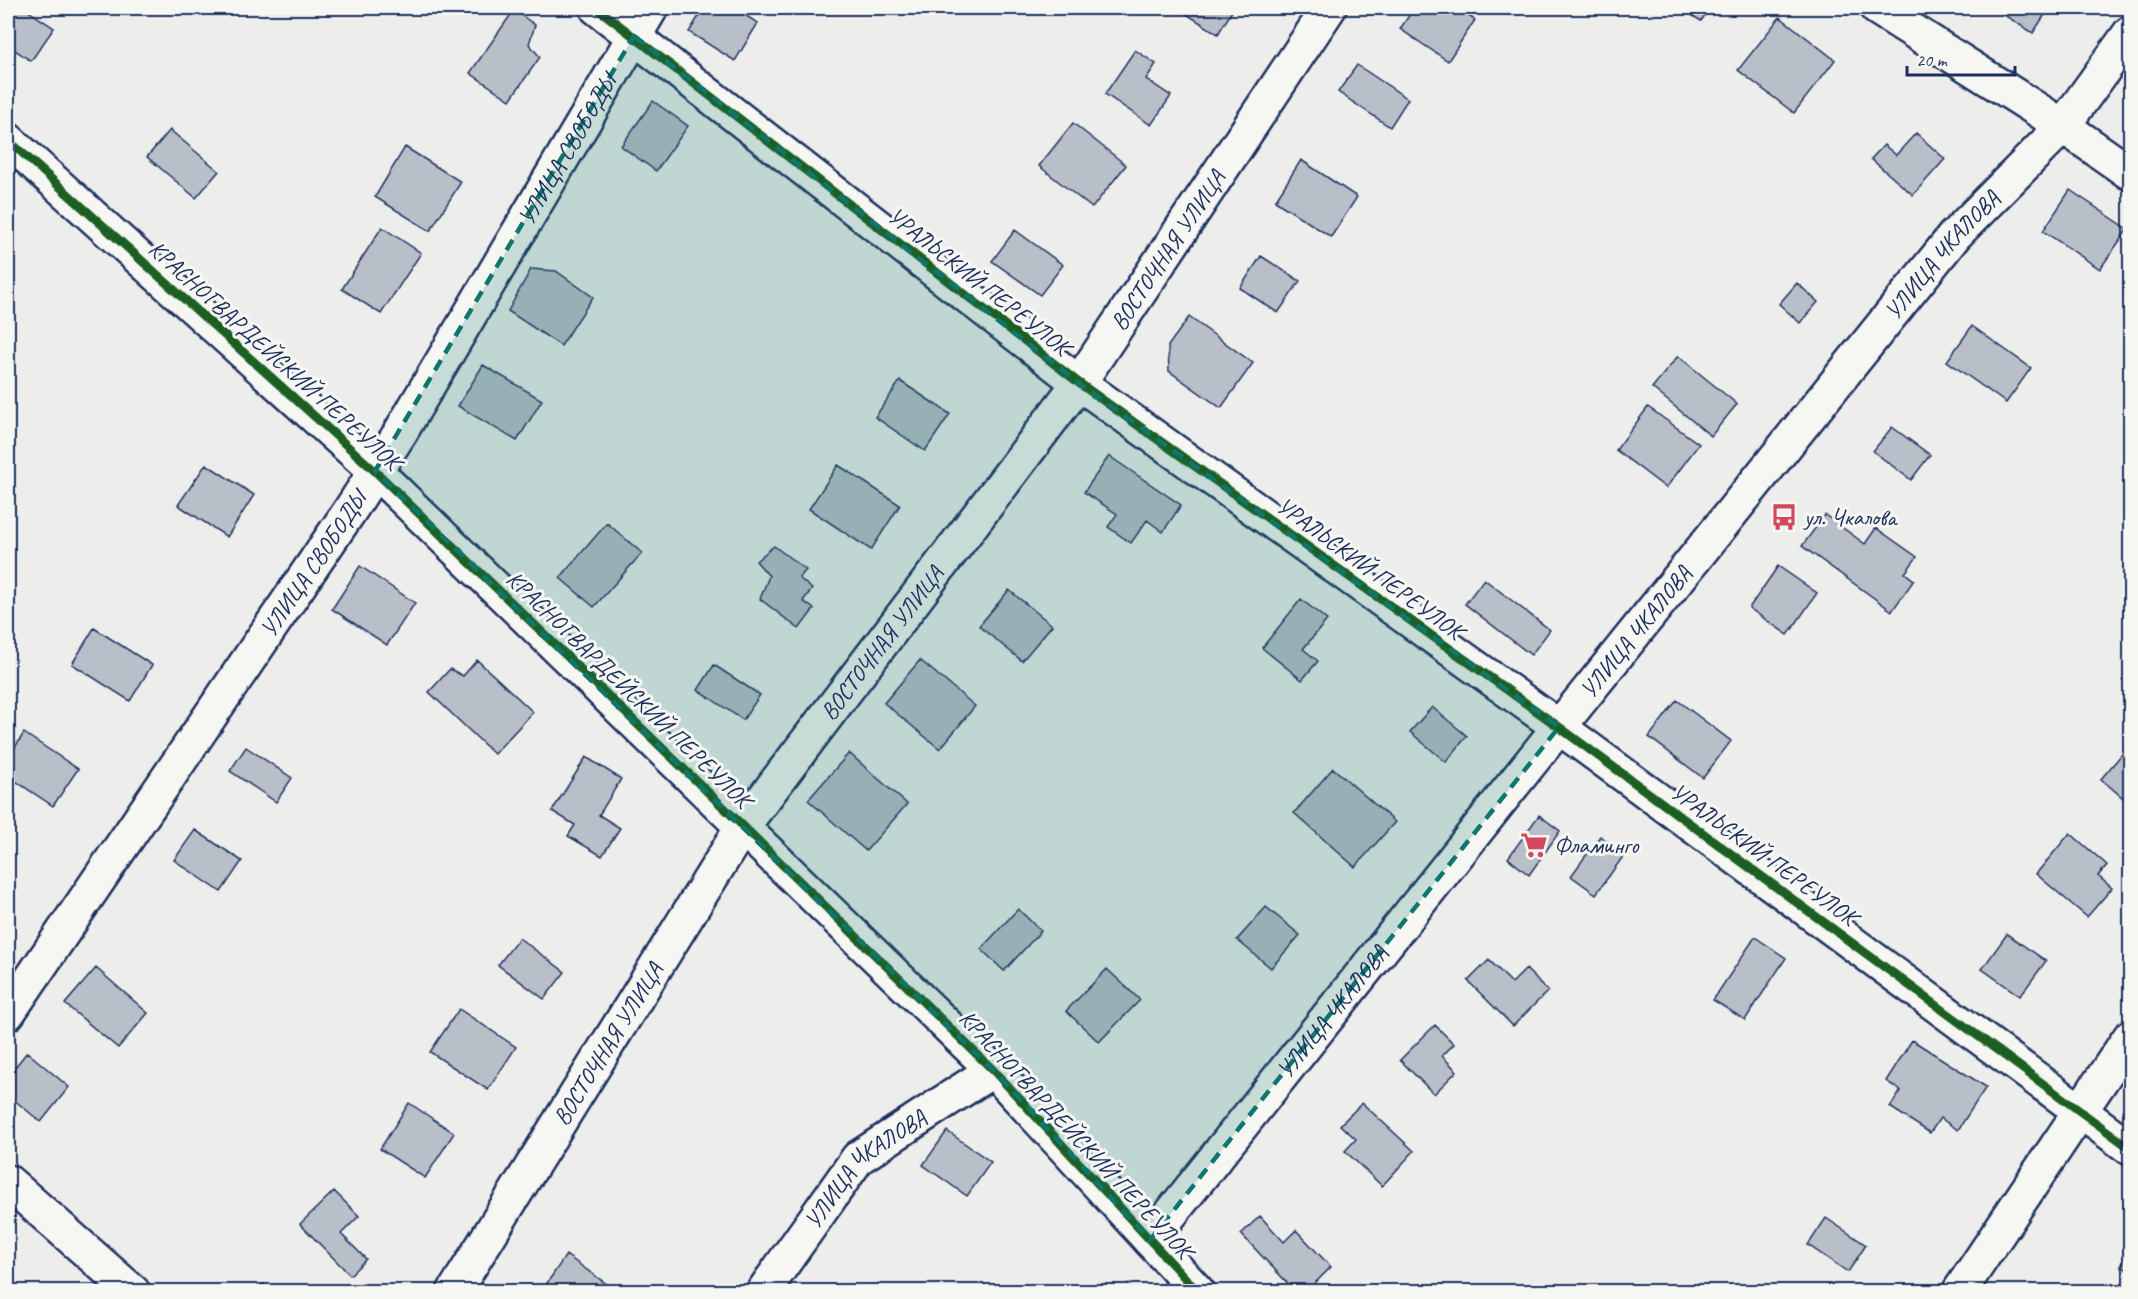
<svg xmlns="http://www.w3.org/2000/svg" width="2138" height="1299" viewBox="0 0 2138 1299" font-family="Caveat,sans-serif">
<rect width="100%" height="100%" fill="#edeeec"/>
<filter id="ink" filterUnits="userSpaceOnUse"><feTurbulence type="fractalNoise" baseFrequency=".0167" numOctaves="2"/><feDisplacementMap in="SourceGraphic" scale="12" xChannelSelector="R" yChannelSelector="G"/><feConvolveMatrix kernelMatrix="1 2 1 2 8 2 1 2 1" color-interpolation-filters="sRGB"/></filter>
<g filter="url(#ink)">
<!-- building -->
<path fill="#b9bfc8" stroke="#1b2f5e" stroke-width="1.5" d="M 12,8 L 24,8 L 54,28 L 31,61 L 8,45 L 8,13 Z
M 704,8 L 733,8 L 758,23 L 735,61 L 689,32 Z
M 1177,8 L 1234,8 L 1218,34 Z
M 1414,8 L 1455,8 L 1475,20 L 1448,61 L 1400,29 Z
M 1680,8 L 1710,8 L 1701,21 Z
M 2005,8 L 2044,8 L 2048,10 L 2033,33 L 2001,13 Z
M 514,10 L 535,25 L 529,44 L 540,57 L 510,100 L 470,73 Z
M 1780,17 L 1835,60 L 1794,113 L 1738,70 Z
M 1135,50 L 1156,64 L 1146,79 L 1171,96 L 1151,125 L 1105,94 Z
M 1357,65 L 1408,99 L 1390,127 L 1338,92 Z
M 653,101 L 688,126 L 656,171 L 621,146 Z
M 1073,123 L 1126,165 L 1092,208 L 1039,166 Z
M 170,130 L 219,171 L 196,198 L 147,157 Z
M 1916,133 L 1945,159 L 1913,195 L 1871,159 L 1884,145 L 1896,155 Z
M 405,147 L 461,182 L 430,231 L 375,197 Z
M 1301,160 L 1357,197 L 1331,237 L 1275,201 Z
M 2070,190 L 2128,229 L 2100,269 L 2043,231 Z
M 382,227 L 421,253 L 381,314 L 342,289 Z
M 1015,230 L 1063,265 L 1040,295 L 992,261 Z
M 1261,256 L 1300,281 L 1278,313 L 1240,288 Z
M 531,269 L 556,271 L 593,297 L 561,346 L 508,311 Z
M 1797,283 L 1818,302 L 1800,323 L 1779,304 Z
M 1189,317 L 1253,363 L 1221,408 L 1169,371 L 1168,346 Z
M 1972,326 L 2031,368 L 2006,403 L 1947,361 Z
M 1678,356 L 1737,404 L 1711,436 L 1652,388 Z
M 483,365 L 542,400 L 517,441 L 458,406 Z
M 900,381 L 950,414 L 925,451 L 875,417 Z
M 1648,407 L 1699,444 L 1666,488 L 1616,450 Z
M 1892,427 L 1930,455 L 1911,480 L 1873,451 Z
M 1109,456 L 1181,505 L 1163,532 L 1147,520 L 1131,543 L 1108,527 L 1117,514 L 1084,492 Z
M 206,464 L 254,495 L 227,537 L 178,505 Z
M 838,465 L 900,505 L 871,550 L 809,509 Z
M 1825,515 L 1865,544 L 1876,528 L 1917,557 L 1905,573 L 1914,580 L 1892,611 L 1802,546 Z
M 607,523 L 642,553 L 594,607 L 560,578 Z
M 774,546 L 806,570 L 799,578 L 812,589 L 803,601 L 814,609 L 799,629 L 760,599 L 769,576 L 756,561 Z
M 360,566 L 415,603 L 387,645 L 332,609 Z
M 1778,566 L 1817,593 L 1788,635 L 1749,608 Z
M 1484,579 L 1550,630 L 1531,655 L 1465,604 Z
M 1009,590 L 1052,625 L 1022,661 L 979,626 Z
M 1301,599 L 1327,620 L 1303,649 L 1318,661 L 1302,680 L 1262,648 Z
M 94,628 L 152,665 L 130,701 L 72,664 Z
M 477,660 L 533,712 L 494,754 L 429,692 L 450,669 L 463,676 Z
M 920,660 L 975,706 L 940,749 L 884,703 Z
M 714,665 L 760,695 L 743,720 L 698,690 Z
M 1677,700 L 1731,741 L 1703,778 L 1649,737 Z
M 1432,707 L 1467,736 L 1446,762 L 1410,732 Z
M 24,733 L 78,769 L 53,806 L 8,776 L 8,758 Z
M 246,747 L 292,778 L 276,802 L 230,771 Z
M 2127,748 L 2130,751 L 2130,804 L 2101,779 Z
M 849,753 L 907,804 L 866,851 L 808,800 Z
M 586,757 L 621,779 L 599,815 L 620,828 L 602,856 L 568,836 L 575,825 L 552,811 Z
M 1333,768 L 1395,822 L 1355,867 L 1294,813 Z
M 1539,815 L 1560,831 L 1529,875 L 1508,858 Z
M 195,830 L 242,861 L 221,892 L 174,860 Z
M 2070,833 L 2107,865 L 2098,876 L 2112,888 L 2087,917 L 2036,874 Z
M 1600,836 L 1625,854 L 1596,894 L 1571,876 Z
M 1266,907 L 1300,935 L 1271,968 L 1237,940 Z
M 1018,909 L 1041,931 L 1004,971 L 981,949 Z
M 2007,934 L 2046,961 L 2020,996 L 1982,969 Z
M 1755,937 L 1786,958 L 1745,1020 L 1713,1000 Z
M 519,938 L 565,972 L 544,999 L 498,965 Z
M 1489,960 L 1512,983 L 1526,969 L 1548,991 L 1513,1026 L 1468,981 Z
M 96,968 L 148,1013 L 118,1048 L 65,1004 Z
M 1107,969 L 1140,1000 L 1099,1042 L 1066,1011 Z
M 459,1009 L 516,1047 L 488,1090 L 430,1052 Z
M 1435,1025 L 1454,1044 L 1442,1056 L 1457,1071 L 1434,1094 L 1400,1060 Z
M 1912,1040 L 1986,1087 L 1958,1130 L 1940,1118 L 1930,1133 L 1890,1107 L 1901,1091 L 1886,1081 Z
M 27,1052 L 69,1087 L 41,1122 L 8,1095 L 8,1076 Z
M 409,1103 L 454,1133 L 425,1178 L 380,1149 Z
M 1362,1103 L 1414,1151 L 1382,1186 L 1345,1151 L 1356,1139 L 1340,1125 Z
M 947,1131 L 991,1162 L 967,1196 L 923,1165 Z
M 334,1191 L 359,1216 L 341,1234 L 366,1259 L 350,1275 L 300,1224 Z
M 1260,1216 L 1284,1242 L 1296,1230 L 1331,1267 L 1306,1292 L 1296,1292 L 1241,1234 Z
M 1826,1218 L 1866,1245 L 1848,1272 L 1808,1245 Z
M 2130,1251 L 2130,1271 L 2121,1266 Z
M 566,1255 L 618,1292 L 541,1292 Z
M 263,1284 L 271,1292 L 255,1292 Z"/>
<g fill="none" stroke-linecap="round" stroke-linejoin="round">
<defs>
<g id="minor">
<path d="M 597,8 L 1079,383 L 1559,727 L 2130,1148"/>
<path d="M 1877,8 L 2063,126 L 2130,173"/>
<path d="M 8,140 L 375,471 L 993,1070 L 1150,1240"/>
<path id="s1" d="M 8,1013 L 349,512 L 400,433 L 651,8"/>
<path d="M 8,1182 L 133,1292"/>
<path id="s2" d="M 454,1292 L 743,826 L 1079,383 L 1329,8"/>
<path id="s3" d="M 763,1292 L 858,1158 L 993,1070"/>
<path d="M 1959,1292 L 2130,1037"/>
</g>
<g id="tertiary">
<path id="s4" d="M 1198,1292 L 1150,1240 L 1559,727 L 1955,235 L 2063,126 L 2130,33"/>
</g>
</defs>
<!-- minor casing -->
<use href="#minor" stroke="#1b2f5e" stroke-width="38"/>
<!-- tertiary casing -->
<use href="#tertiary" stroke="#1b2f5e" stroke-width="38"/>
<!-- minor -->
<use href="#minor" stroke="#f6f6f2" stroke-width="33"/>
<!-- tertiary -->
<use href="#tertiary" stroke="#f6f6f2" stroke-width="33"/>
<defs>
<path id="cycleway" d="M 597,8 L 1079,383 L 1559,727 L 2130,1148
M 8,140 L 375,471 L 743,826 L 993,1070 L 1198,1292"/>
</defs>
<!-- cycleway casing -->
<use href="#cycleway" stroke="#f6f6f2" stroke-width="13"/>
<!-- cycleway -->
<use href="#cycleway" stroke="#1b5e20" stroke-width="9"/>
</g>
</g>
<!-- marked area -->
<path fill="#0f766e" fill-opacity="0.2" stroke="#0f766e" stroke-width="4.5" stroke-dasharray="12 8" stroke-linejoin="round" d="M 634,36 L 1079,383 L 1559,727 L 1150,1240 L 993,1070 L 375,471 Z"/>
<!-- icons -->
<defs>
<symbol id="bus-bare" viewBox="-9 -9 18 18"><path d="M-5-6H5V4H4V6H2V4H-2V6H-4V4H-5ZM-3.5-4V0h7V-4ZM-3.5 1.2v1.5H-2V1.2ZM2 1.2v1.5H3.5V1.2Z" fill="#d1495b" stroke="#f6f6f2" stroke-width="2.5" paint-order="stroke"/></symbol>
<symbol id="supermarket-bare" viewBox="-9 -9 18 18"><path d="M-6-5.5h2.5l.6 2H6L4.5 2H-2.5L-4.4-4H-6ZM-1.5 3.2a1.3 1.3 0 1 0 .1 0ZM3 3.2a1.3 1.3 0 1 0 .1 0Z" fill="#d1495b" stroke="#f6f6f2" stroke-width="2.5" paint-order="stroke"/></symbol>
</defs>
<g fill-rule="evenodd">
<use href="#bus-bare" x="1765" y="498" width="38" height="38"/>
<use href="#supermarket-bare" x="1515" y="826" width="38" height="38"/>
</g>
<g text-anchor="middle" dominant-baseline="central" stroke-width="6" stroke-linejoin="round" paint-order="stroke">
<!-- street labels -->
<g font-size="24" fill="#1b2f5e" stroke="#f6f6f2">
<text stroke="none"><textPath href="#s1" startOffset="1029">УЛИЦА СВОБОДЫ</textPath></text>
<text stroke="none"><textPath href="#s2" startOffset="1264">ВОСТОЧНАЯ УЛИЦА</textPath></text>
<text stroke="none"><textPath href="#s4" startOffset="1335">УЛИЦА ЧКАЛОВА</textPath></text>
<text transform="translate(979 281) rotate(38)">УРАЛЬСКИЙ ПЕРЕУЛОК</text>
<text transform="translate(275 355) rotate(42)">КРАСНОГВАРДЕЙСКИЙ ПЕРЕУЛОК</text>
<text stroke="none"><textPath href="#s1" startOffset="543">УЛИЦА СВОБОДЫ</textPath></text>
<text transform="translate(1370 568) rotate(36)">УРАЛЬСКИЙ ПЕРЕУЛОК</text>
<text stroke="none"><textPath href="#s4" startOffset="849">УЛИЦА ЧКАЛОВА</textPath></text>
<text stroke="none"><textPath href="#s2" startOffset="778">ВОСТОЧНАЯ УЛИЦА</textPath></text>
<text transform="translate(629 689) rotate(44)">КРАСНОГВАРДЕЙСКИЙ ПЕРЕУЛОК</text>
<text transform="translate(1764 854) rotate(36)">УРАЛЬСКИЙ ПЕРЕУЛОК</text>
<text stroke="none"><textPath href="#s4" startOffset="363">УЛИЦА ЧКАЛОВА</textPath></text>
<text stroke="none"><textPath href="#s2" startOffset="292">ВОСТОЧНАЯ УЛИЦА</textPath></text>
<text transform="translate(1076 1134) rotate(47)">КРАСНОГВАРДЕЙСКИЙ ПЕРЕУЛОК</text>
<text stroke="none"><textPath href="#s3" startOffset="162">УЛИЦА ЧКАЛОВА</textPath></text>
</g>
<!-- poi labels -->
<g font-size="24" fill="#1b2f5e" stroke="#f6f6f2" text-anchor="start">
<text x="1804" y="517">ул. Чкалова</text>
<text x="1554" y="845">Фламинго</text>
</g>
</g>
<!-- margin -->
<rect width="2138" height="1299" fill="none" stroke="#f6f6f2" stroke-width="30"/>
<rect x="15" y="15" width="2108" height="1269" fill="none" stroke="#1b2f5e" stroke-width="2" filter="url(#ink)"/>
<!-- scale -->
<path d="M1907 66v9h108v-9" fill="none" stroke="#1b2f5e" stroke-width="3"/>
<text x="1916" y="66" font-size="18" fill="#1b2f5e" stroke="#f6f6f2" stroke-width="4.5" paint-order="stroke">20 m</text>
</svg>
